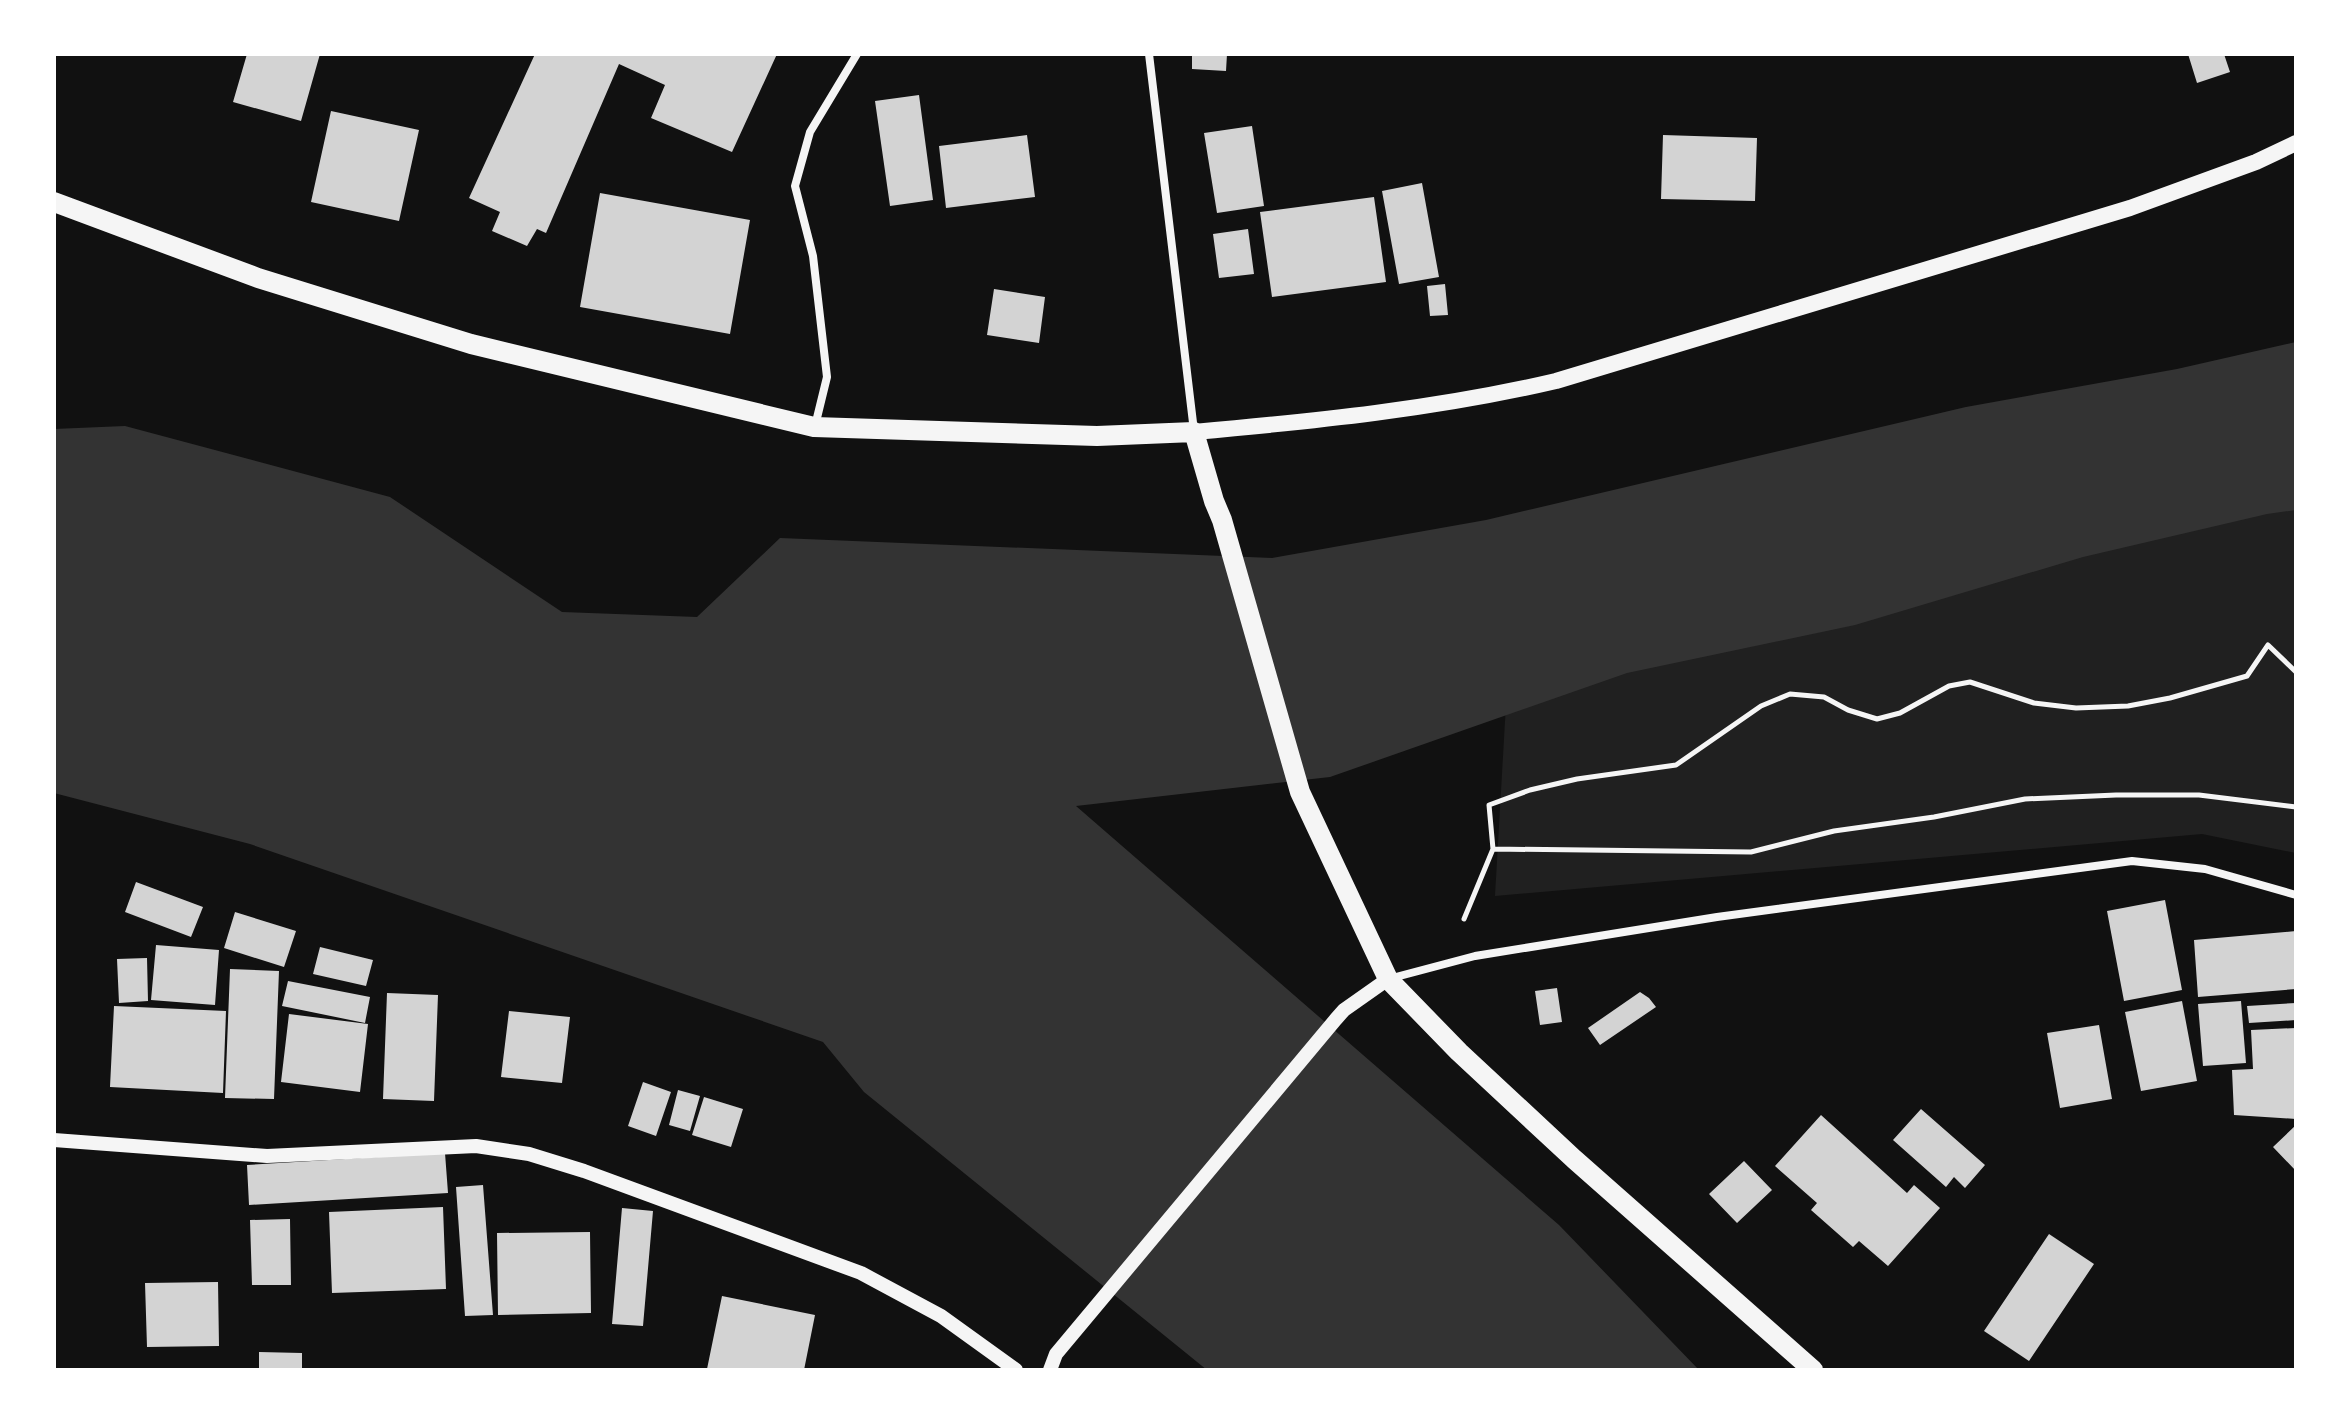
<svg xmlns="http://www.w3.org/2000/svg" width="2350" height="1424" viewBox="0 0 2350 1424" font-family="'Alegreya Sans',sans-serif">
<rect width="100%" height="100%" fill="#111"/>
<!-- green -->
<path fill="#202020" d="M 2296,465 L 2296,853 L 2202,834 L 1495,896 L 1506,704 Z"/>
<!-- water -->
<path fill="#333" d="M 2296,342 L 2296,510 L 2267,514 L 2083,557 L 1855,625 L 1627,673 L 1330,777 L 1076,806 L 1559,1225 L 1699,1370 L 1207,1370 L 864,1092 L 823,1042 L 250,844 L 54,793 L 54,429 L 125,426 L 390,497 L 562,612 L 697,617 L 780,538 L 1272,558 L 1486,520 L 1966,407 L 2177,369 Z"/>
<!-- building -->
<path fill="#d3d3d3" d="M 247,54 L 320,54 L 301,121 L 233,102 Z
M 535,54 L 777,54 L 732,152 L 651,118 L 665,85 L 619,64 L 546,233 L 537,229 L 527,246 L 492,231 L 500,212 L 469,198 Z
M 1192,54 L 1227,54 L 1226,71 L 1192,69 Z
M 2188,54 L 2224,54 L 2230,72 L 2197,83 Z
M 919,95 L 933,200 L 890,206 L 875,101 Z
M 331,111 L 419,130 L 399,221 L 311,202 Z
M 1252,126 L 1264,206 L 1217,213 L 1204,133 Z
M 1027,135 L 1035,197 L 946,208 L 939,146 Z
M 1663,135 L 1757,138 L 1755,201 L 1661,199 Z
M 1422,183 L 1439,277 L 1399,284 L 1382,191 Z
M 600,193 L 750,220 L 730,334 L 580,307 Z
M 1374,197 L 1386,282 L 1272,297 L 1260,212 Z
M 1248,229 L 1254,274 L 1219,278 L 1213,234 Z
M 1445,284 L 1448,315 L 1430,316 L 1427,286 Z
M 994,289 L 1045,297 L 1039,343 L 987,335 Z
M 136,882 L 203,907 L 191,937 L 125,912 Z
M 2165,900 L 2182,990 L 2124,1001 L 2107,911 Z
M 235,912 L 296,931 L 284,967 L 224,948 Z
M 2296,931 L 2296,989 L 2198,997 L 2194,940 Z
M 156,945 L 219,950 L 215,1005 L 151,1000 Z
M 320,947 L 373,960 L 366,986 L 313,974 Z
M 147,958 L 148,1001 L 119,1003 L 117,959 Z
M 230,969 L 279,971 L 274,1099 L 225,1098 Z
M 288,981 L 370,997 L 365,1023 L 282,1006 Z
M 1557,988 L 1562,1022 L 1540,1025 L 1535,991 Z
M 1640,992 L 1649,998 L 1656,1007 L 1600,1045 L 1588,1028 Z
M 387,993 L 438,995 L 434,1101 L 383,1099 Z
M 2182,1001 L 2197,1081 L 2141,1091 L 2125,1012 Z
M 2241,1001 L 2246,1063 L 2203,1066 L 2198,1004 Z
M 2296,1003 L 2296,1020 L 2249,1023 L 2247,1006 Z
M 114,1006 L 226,1011 L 223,1093 L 110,1087 Z
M 509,1011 L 570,1017 L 562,1083 L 501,1077 Z
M 289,1014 L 368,1024 L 360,1092 L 281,1082 Z
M 2099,1025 L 2112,1099 L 2060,1108 L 2047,1033 Z
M 2296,1028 L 2296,1119 L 2234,1115 L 2232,1070 L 2253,1069 L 2251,1030 Z
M 643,1082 L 671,1092 L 656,1136 L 628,1126 Z
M 678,1090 L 700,1096 L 690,1131 L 669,1125 Z
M 704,1097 L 743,1109 L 731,1147 L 692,1135 Z
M 1921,1109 L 1985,1165 L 1965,1188 L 1954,1177 L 1946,1187 L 1893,1140 Z
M 1821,1115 L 1907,1193 L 1914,1185 L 1940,1208 L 1888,1266 L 1859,1241 L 1853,1247 L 1811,1210 L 1817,1203 L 1775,1166 Z
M 2296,1125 L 2296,1171 L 2273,1147 Z
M 445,1153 L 448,1193 L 249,1205 L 247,1165 Z
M 1744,1161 L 1772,1190 L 1737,1223 L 1709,1194 Z
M 483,1185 L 493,1315 L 465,1316 L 456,1187 Z
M 443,1207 L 446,1289 L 332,1293 L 329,1212 Z
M 622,1208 L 653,1211 L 643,1326 L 612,1324 Z
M 290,1219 L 291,1285 L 252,1285 L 250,1220 Z
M 590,1232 L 591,1313 L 498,1315 L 497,1233 Z
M 2049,1234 L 2094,1264 L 2029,1361 L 1984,1331 Z
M 218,1282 L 219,1346 L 147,1347 L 145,1283 Z
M 722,1296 L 815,1315 L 804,1370 L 707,1369 Z
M 259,1352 L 302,1353 L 302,1370 L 259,1370 Z"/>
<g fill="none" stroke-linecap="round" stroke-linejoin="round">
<!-- path -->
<path stroke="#f5f5f5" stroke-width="5" d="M 1493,849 L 1489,805 L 1530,790 L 1577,779 L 1676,765 L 1761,706 L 1790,694 L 1824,697 L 1848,710 L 1877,719 L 1900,713 L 1949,686 L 1970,682 L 2034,703 L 2076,708 L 2128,706 L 2170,698 L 2247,676 L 2268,645 L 2296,672
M 1464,919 L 1493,849 L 1751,852 L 1834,831 L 1934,817 L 2025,799 L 2116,795 L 2199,795 L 2296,807"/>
<!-- minor -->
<path stroke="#f5f5f5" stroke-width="8" d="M 1149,54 L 1194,431
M 815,426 L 827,377 L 813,256 L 795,186 L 810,132 L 857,54
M 1392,978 L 1475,956 L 1717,917 L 2132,861 L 2205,869 L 2296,895"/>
<!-- tertiary -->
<path stroke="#f5f5f5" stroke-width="14" d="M 54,1140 L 267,1156 L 476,1146 L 529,1154 L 584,1171 L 861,1273 L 941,1316 L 1016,1370
M 1050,1370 L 1056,1354 L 1336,1019 L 1344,1010 L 1388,979"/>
<!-- secondary -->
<path stroke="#f5f5f5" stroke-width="16" d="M 1194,432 C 1316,421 1436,409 1556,381 L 2130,208 L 2256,162 L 2296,143"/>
<!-- primary -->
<path stroke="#f5f5f5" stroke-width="20" d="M 54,202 L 258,278 L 471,344 L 814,427 L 1097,436 L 1194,432 L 1214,501 L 1222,520 L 1300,792 L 1388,979 L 1459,1052 L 1574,1159 L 1813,1370"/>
</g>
<!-- border -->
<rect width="2350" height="1424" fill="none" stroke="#ffffff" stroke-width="112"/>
</svg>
